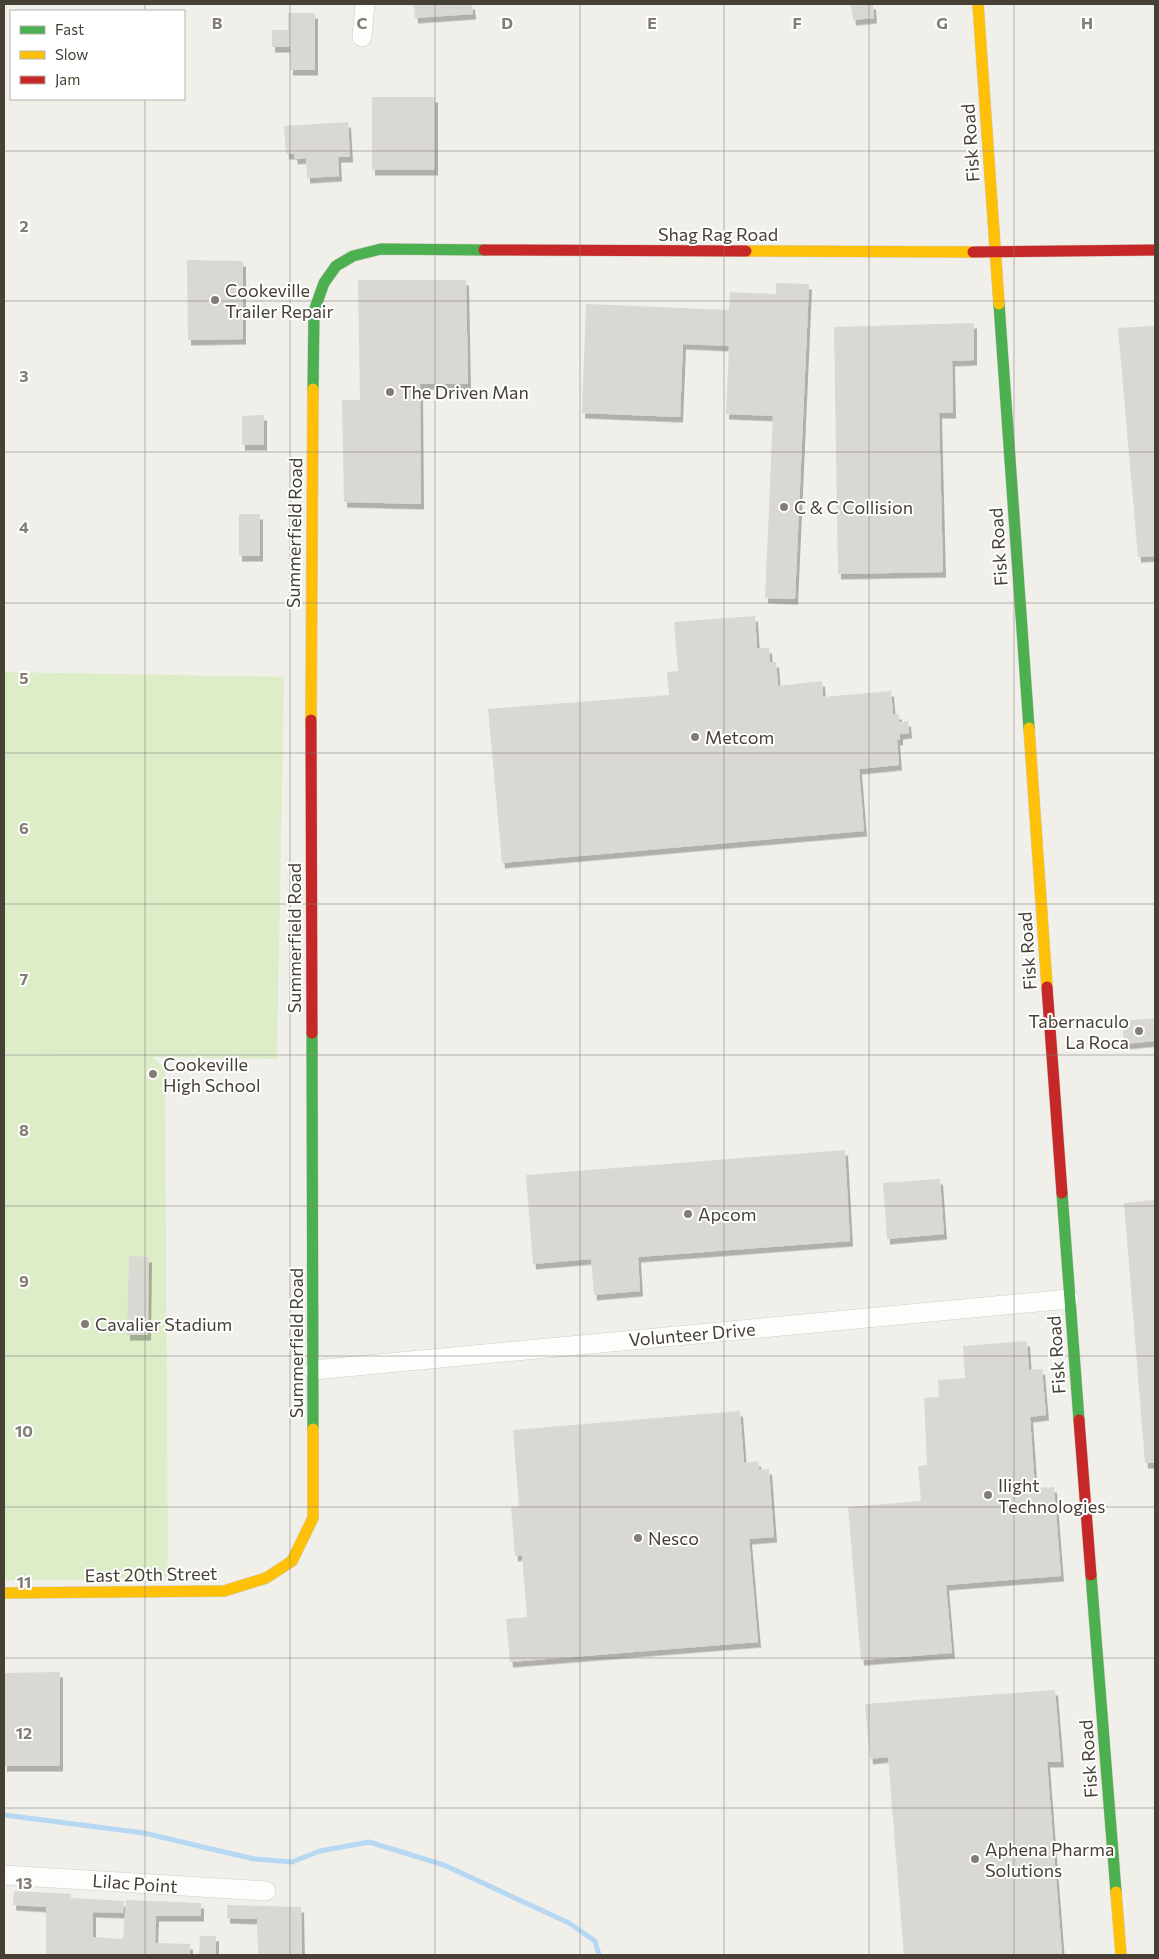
<svg xmlns="http://www.w3.org/2000/svg" width="1159" height="1959" viewBox="0 0 1159 1959" font-family="Commissioner,sans-serif">
<defs>
<filter id="shadow"><feDropShadow dx="3" dy="5.5" stdDeviation="0" flood-color="#0004"/></filter>
</defs>
<rect width="100%" height="100%" fill="#f0efea"/>
<!-- green -->
<path fill="#dcedc8" d="M 4,672 L 284,677 L 277,1059 L 152,1057 L 165,1068 L 168,1580 L 4,1580 L 4,1055 L 79,1055 L 4,1054 Z"/>
<g fill="none" stroke-linecap="round" stroke-linejoin="round">
<!-- stream -->
<path stroke="#b7d8f2" stroke-width="5" d="M 4,1815 L 144,1833 L 254,1859 L 292,1862 L 320,1851 L 369,1842 L 444,1865 L 569,1923 L 595,1941 L 599,1955"/>
</g>
<!-- building -->
<path fill="#dad8d2" filter="url(#shadow)" d="M 414,4 L 472,4 L 473,14 L 415,18 Z
M 851,4 L 873,4 L 874,18 L 853,20 Z
M 288,13 L 315,13 L 315,70 L 290,70 L 290,47 L 272,47 L 272,30 L 288,30 Z
M 372,97 L 435,97 L 435,170 L 372,170 Z
M 348,122 L 350,157 L 338,157 L 339,176 L 307,178 L 306,158 L 295,159 L 294,154 L 286,154 L 284,126 Z
M 187,260 L 243,261 L 243,339 L 188,340 Z
M 358,280 L 466,280 L 468,384 L 420,384 L 421,504 L 344,502 L 342,400 L 360,400 Z
M 776,283 L 809,284 L 795,599 L 765,598 L 773,416 L 726,414 L 729,346 L 683,344 L 680,417 L 582,413 L 586,304 L 729,310 L 730,292 L 776,294 Z
M 974,323 L 974,360 L 952,361 L 953,413 L 939,413 L 943,572 L 838,574 L 834,327 Z
M 1155,326 L 1155,556 L 1138,557 L 1118,328 Z
M 264,415 L 264,445 L 242,445 L 242,416 Z
M 239,514 L 260,514 L 260,556 L 239,556 Z
M 755,616 L 757,648 L 769,648 L 770,662 L 776,662 L 778,686 L 822,681 L 823,697 L 891,691 L 893,714 L 899,714 L 899,722 L 908,721 L 909,733 L 900,734 L 900,740 L 897,740 L 899,765 L 859,769 L 864,831 L 502,863 L 488,709 L 669,695 L 667,672 L 678,671 L 674,622 Z
M 1155,1018 L 1155,1041 L 1124,1044 L 1122,1021 Z
M 845,1150 L 850,1241 L 638,1257 L 640,1291 L 594,1295 L 591,1259 L 533,1264 L 526,1175 Z
M 940,1179 L 944,1234 L 887,1239 L 883,1183 Z
M 1155,1200 L 1155,1463 L 1145,1463 L 1124,1203 Z
M 129,1256 L 149,1257 L 148,1335 L 127,1335 Z
M 1027,1341 L 1029,1370 L 1042,1369 L 1046,1415 L 1030,1417 L 1035,1488 L 1054,1487 L 1061,1576 L 946,1585 L 952,1653 L 861,1660 L 848,1507 L 921,1501 L 918,1466 L 927,1465 L 924,1398 L 939,1397 L 938,1380 L 965,1378 L 963,1346 Z
M 740,1411 L 744,1463 L 758,1461 L 759,1470 L 769,1469 L 774,1537 L 749,1539 L 758,1642 L 510,1662 L 506,1619 L 527,1617 L 522,1555 L 515,1556 L 511,1507 L 519,1506 L 513,1430 Z
M 60,1672 L 60,1766 L 4,1766 L 4,1673 Z
M 1055,1690 L 1061,1762 L 1047,1762 L 1062,1955 L 904,1955 L 888,1757 L 870,1759 L 865,1704 Z
M 14,1891 L 71,1894 L 71,1898 L 124,1901 L 123,1913 L 93,1912 L 93,1937 L 123,1939 L 126,1900 L 201,1903 L 201,1916 L 156,1916 L 155,1943 L 190,1944 L 190,1955 L 46,1955 L 46,1907 L 13,1905 Z
M 227,1905 L 301,1907 L 302,1955 L 258,1955 L 257,1919 L 227,1918 Z
M 200,1936 L 216,1936 L 216,1955 L 199,1955 Z"/>
<g fill="none" stroke-linecap="round" stroke-linejoin="round">
<defs>
<path id="street" d="M 362,37 L 365,4
M 314,1370 L 1069,1299
M 4,1875 L 266,1891"/>
<path id="fast" d="M 999,304 L 1029,728
M 313,389 L 314,311 L 324,283 L 336,266 L 353,256 L 381,249 L 484,250
M 312,1033 L 313,1429
M 1062,1193 L 1079,1420
M 1091,1575 L 1116,1892"/>
<path id="slow" d="M 978,4 L 999,304
M 746,251 L 973,252
M 311,720 L 313,389
M 1029,728 L 1047,987
M 4,1593 L 224,1591 L 266,1578 L 292,1561 L 313,1518 L 313,1429
M 1116,1892 L 1121,1955"/>
<path id="jam" d="M 484,250 L 746,251
M 973,252 L 1155,250
M 311,720 L 312,1033
M 1047,987 L 1062,1193
M 1079,1420 L 1091,1575"/>
</defs>
<!-- street casing -->
<use href="#street" stroke="#cecdc7" stroke-width="20"/>
<!-- fast casing -->
<use href="#fast" stroke="#d0ccc0" stroke-width="12"/>
<!-- slow casing -->
<use href="#slow" stroke="#d0ccc0" stroke-width="12"/>
<!-- jam casing -->
<use href="#jam" stroke="#d0ccc0" stroke-width="12"/>
<!-- street -->
<use href="#street" stroke="#fdfdfc" stroke-width="19"/>
<!-- fast -->
<use href="#fast" stroke="#4caf50" stroke-width="11"/>
<!-- slow -->
<use href="#slow" stroke="#ffc107" stroke-width="11"/>
<!-- jam -->
<use href="#jam" stroke="#c62828" stroke-width="11"/>
</g>
<!-- grid -->
<path fill="none" stroke="#827e74" stroke-width="1" stroke-opacity="0.55" d="M 145,4 L 145,11M 290,4 L 290,1955M 435,4 L 435,1955M 580,4 L 580,1955M 724,4 L 724,1955M 869,4 L 869,1955M 1014,4 L 1014,1955M 145,99 L 145,1955M 4,151 L 1155,151M 4,301 L 1155,301M 4,452 L 1155,452M 4,603 L 1155,603M 4,753 L 1155,753M 4,904 L 1155,904M 4,1055 L 1155,1055M 4,1206 L 1155,1206M 4,1356 L 1155,1356M 4,1507 L 1155,1507M 4,1658 L 1155,1658M 4,1808 L 1155,1808"/>
<!-- markers -->
<g fill="#827e74" stroke="#fff" stroke-width="2">
<circle cx="215" cy="300" r="5"/>
<circle cx="390" cy="392" r="5"/>
<circle cx="784" cy="507" r="5"/>
<circle cx="695" cy="737" r="5"/>
<circle cx="1139" cy="1031" r="5"/>
<circle cx="153" cy="1074" r="5"/>
<circle cx="688" cy="1214" r="5"/>
<circle cx="85" cy="1324" r="5"/>
<circle cx="988" cy="1495" r="5"/>
<circle cx="638" cy="1538" r="5"/>
<circle cx="975" cy="1859" r="5"/>
</g>
<g text-anchor="middle" dominant-baseline="central" stroke-width="4" stroke-linejoin="round" paint-order="stroke">
<!-- street labels -->
<g font-size="18" fill="#474135" stroke="#fff">
<text transform="translate(970 143) rotate(-94)">Fisk Road</text>
<text x="718" y="234">Shag Rag Road</text>
<text transform="translate(294 533) rotate(-89)">Summerfield Road</text>
<text transform="translate(998 547) rotate(-94)">Fisk Road</text>
<text transform="translate(294 938) rotate(-90)">Summerfield Road</text>
<text transform="translate(1027 951) rotate(-94)">Fisk Road</text>
<text transform="translate(692 1334) rotate(-5)">Volunteer Drive</text>
<text transform="translate(296 1343) rotate(-90)">Summerfield Road</text>
<text transform="translate(1056 1355) rotate(-94)">Fisk Road</text>
<text transform="translate(151 1574) rotate(-1)">East 20th Street</text>
<text transform="translate(1088 1759) rotate(-94)">Fisk Road</text>
<text transform="translate(135 1883) rotate(4)">Lilac Point</text>
</g>
<!-- poi labels -->
<g font-size="18" fill="#474135" stroke="#fff" text-anchor="start">
<text x="225" y="290">Cookeville<tspan x="225" dy="21">Trailer Repair</tspan></text>
<text x="400" y="392">The Driven Man</text>
<text x="794" y="507">C &amp; C Collision</text>
<text x="705" y="737">Metcom</text>
<text x="1129" y="1021" text-anchor="end">Tabernaculo<tspan x="1129" dy="21">La Roca</tspan></text>
<text x="163" y="1064">Cookeville<tspan x="163" dy="21">High School</tspan></text>
<text x="698" y="1214">Apcom</text>
<text x="95" y="1324">Cavalier Stadium</text>
<text x="998" y="1485">Ilight<tspan x="998" dy="21">Technologies</tspan></text>
<text x="648" y="1538">Nesco</text>
<text x="985" y="1849">Aphena Pharma<tspan x="985" dy="21">Solutions</tspan></text>
</g>
</g>
<g font-size="16" text-anchor="middle" font-weight="bold" fill="#827e74" stroke="#fff" stroke-width="4" stroke-linejoin="round" paint-order="stroke">
<text x="217" y="29">B</text>
<text x="362" y="29">C</text>
<text x="507" y="29">D</text>
<text x="652" y="29">E</text>
<text x="797" y="29">F</text>
<text x="942" y="29">G</text>
<text x="1087" y="29">H</text>
<text x="24" y="232">2</text>
<text x="24" y="382">3</text>
<text x="24" y="533">4</text>
<text x="24" y="684">5</text>
<text x="24" y="834">6</text>
<text x="24" y="985">7</text>
<text x="24" y="1136">8</text>
<text x="24" y="1287">9</text>
<text x="24" y="1437">10</text>
<text x="24" y="1588">11</text>
<text x="24" y="1739">12</text>
<text x="24" y="1889">13</text>
</g>
<!-- border -->
<rect width="1159" height="1959" fill="none" stroke="#474135" stroke-width="10"/>
<!-- legend -->
<rect x="10" y="10" width="175" height="90" fill="#ffffff" stroke="#b5b3ae"/>
<rect x="20" y="26" width="25" height="8" fill="#4caf50" stroke="#b5b3ae"/>
<text x="55" y="35" font-size="15" fill="#474135">Fast</text>
<rect x="20" y="51" width="25" height="8" fill="#ffc107" stroke="#b5b3ae"/>
<text x="55" y="60" font-size="15" fill="#474135">Slow</text>
<rect x="20" y="76" width="25" height="8" fill="#c62828" stroke="#b5b3ae"/>
<text x="55" y="85" font-size="15" fill="#474135">Jam</text>
</svg>
